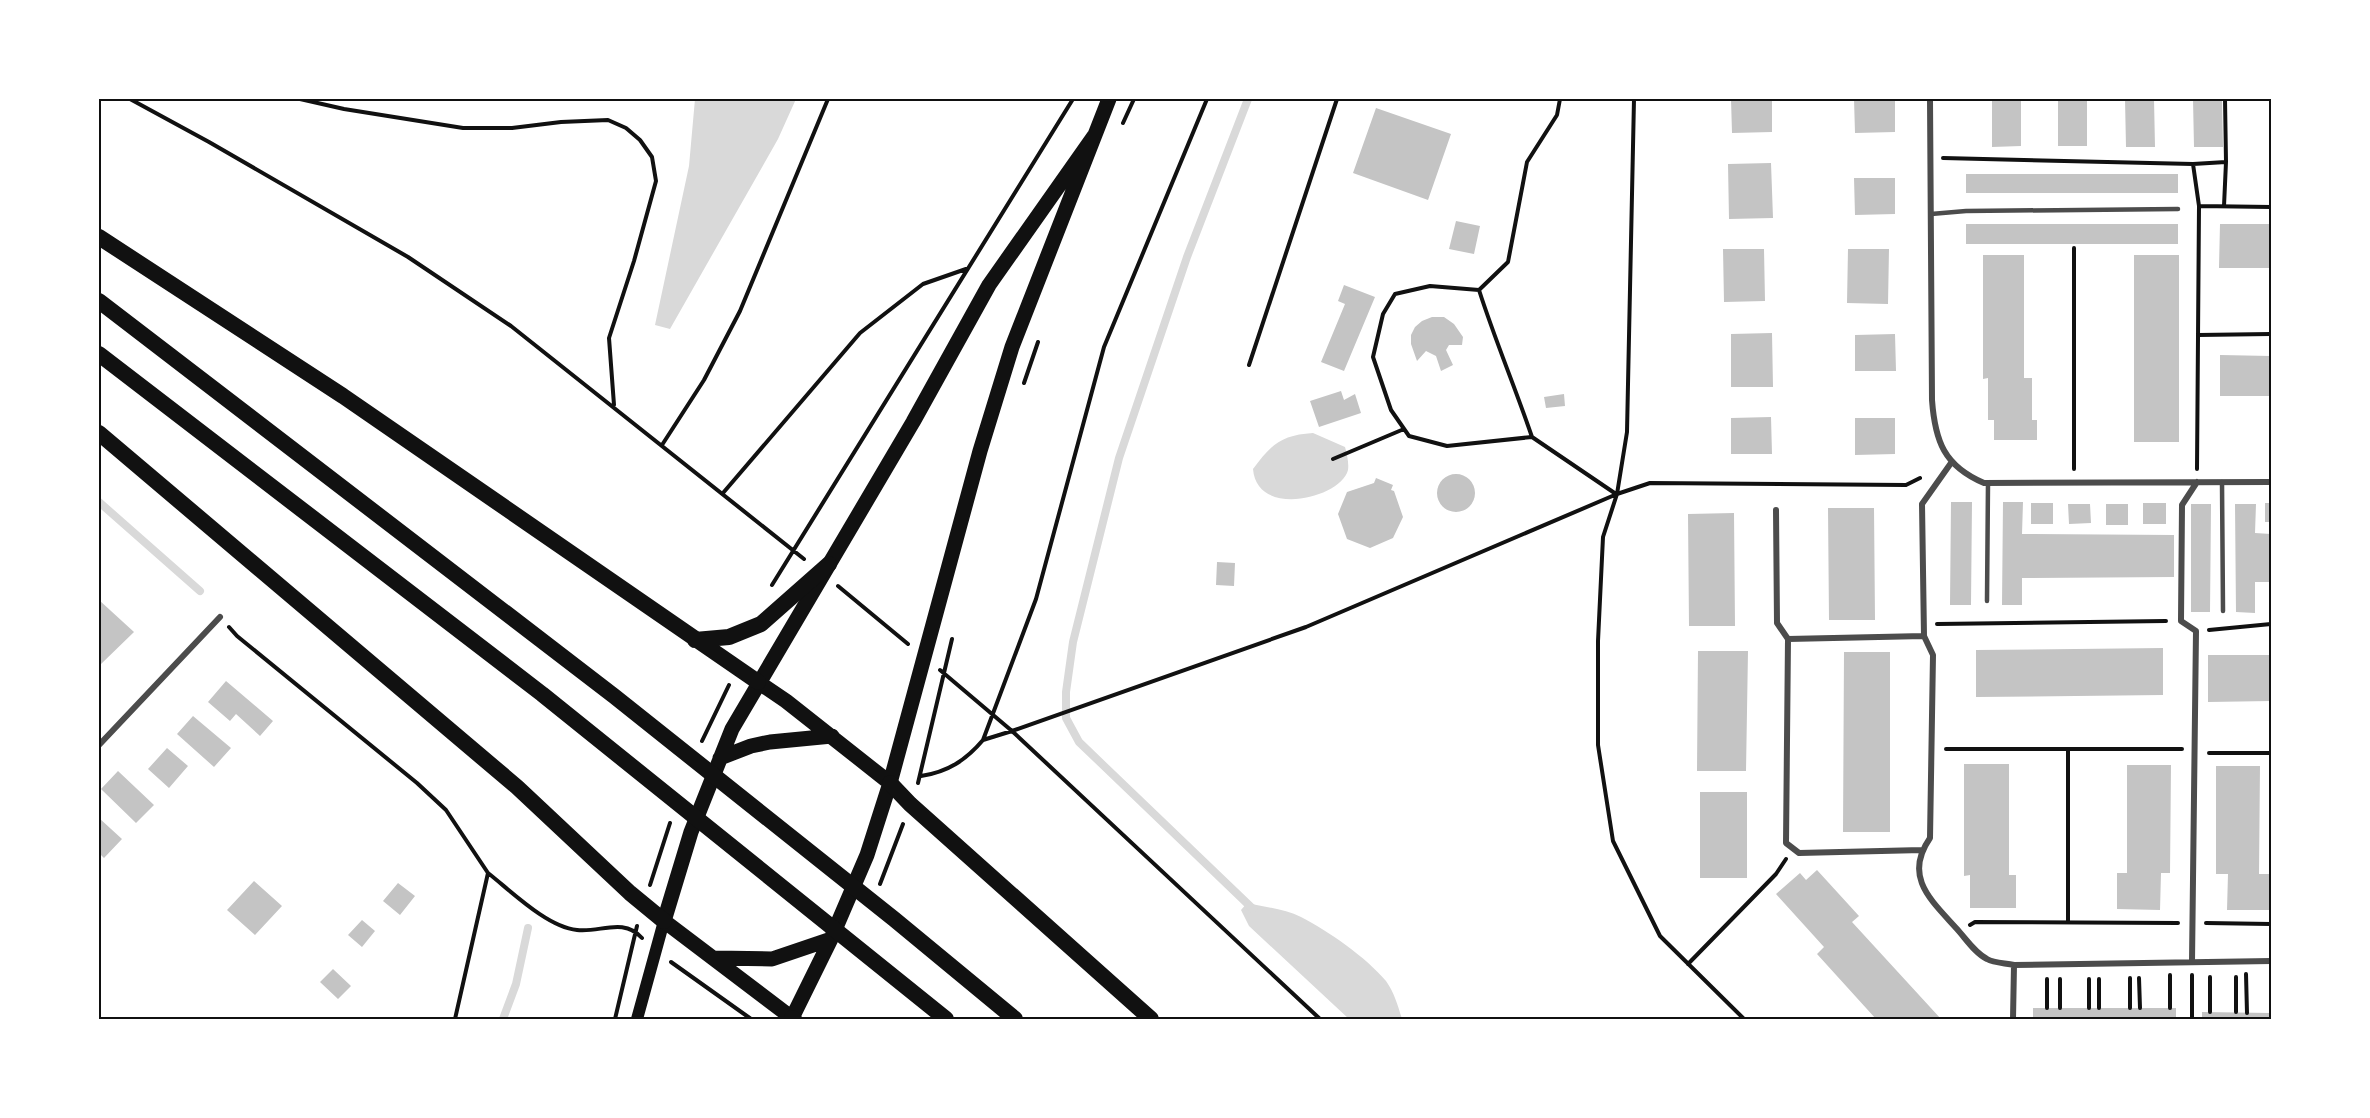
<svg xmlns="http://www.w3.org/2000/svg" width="2370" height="1118" viewBox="0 0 2370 1118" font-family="'IBM Plex Sans',sans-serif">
<rect width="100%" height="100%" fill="#fff"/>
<!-- water -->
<path fill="#d9d9d9" d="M 695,99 L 796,99 L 778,139 L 670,329 L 655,325 L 689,166 Z
M 1313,433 L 1345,447 C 1347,454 1349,463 1348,470 C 1341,498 1257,519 1253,469 C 1271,444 1282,435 1313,433 Z
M 1247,903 C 1264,907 1285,909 1301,917 C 1328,931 1366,957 1386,981 C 1394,992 1398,1006 1402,1019 L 1349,1019 L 1249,926 L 1241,910 Z"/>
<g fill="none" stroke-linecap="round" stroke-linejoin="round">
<!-- stream -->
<path stroke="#d9d9d9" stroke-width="8" d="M 1248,99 L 1187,257 L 1119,458 L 1073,642 L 1066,692 L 1066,718 L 1079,742 L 1253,909
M 99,502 L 200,591
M 503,1019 L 516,984 L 528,928"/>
</g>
<!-- building -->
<path fill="#c4c4c4" d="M 1731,99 L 1772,99 L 1772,132 L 1732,133 Z
M 1854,99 L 1895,99 L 1895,132 L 1855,133 Z
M 1992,99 L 2021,99 L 2021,146 L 1992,147 Z
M 2058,99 L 2087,99 L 2087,146 L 2058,146 Z
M 2125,99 L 2154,99 L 2155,147 L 2126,147 Z
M 2193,99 L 2222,99 L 2223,147 L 2194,147 Z
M 1376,108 L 1451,134 L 1428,200 L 1353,173 Z
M 1771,163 L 1773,218 L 1729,219 L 1728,164 Z
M 1966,174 L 2178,174 L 2178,193 L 1966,193 Z
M 1854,178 L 1895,178 L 1895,214 L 1855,215 Z
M 1456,221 L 1480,226 L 1474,254 L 1449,249 Z
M 1966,224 L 2178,224 L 2178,244 L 1966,244 Z
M 2220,224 L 2271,224 L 2271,268 L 2219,268 Z
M 1723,249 L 1764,249 L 1765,301 L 1724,302 Z
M 1848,249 L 1889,249 L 1888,304 L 1847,303 Z
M 1983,255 L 2024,255 L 2024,378 L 2032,378 L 2032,420 L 2037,420 L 2037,440 L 1994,440 L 1994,420 L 1988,420 L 1988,378 L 1983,379 Z
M 2134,255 L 2179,255 L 2179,442 L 2134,442 Z
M 1344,285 L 1375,297 L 1344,371 L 1321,362 L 1345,304 L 1338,301 Z
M 1432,317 L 1444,317 L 1454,324 L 1463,337 L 1462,345 L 1449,345 L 1446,350 L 1453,365 L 1441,371 L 1436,356 L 1426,351 L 1417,361 L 1411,344 L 1411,335 L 1415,327 L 1422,321 Z
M 1772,333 L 1773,387 L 1731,387 L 1731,334 Z
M 1895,334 L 1896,371 L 1855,371 L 1855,335 Z
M 2220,355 L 2271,356 L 2271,396 L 2220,396 Z
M 1341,391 L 1344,400 L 1355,394 L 1361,413 L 1319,427 L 1310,401 Z
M 1564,394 L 1565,406 L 1546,408 L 1544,397 Z
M 1771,417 L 1772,454 L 1731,454 L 1731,418 Z
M 1855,418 L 1895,418 L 1895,454 L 1855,455 Z
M1437 493a19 19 0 1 1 38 0a19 19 0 1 1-38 0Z
M 1376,478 L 1393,485 L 1391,490 L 1394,491 L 1403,517 L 1393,538 L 1370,548 L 1347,539 L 1338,514 L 1347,492 L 1374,483 Z
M 1951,502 L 1972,502 L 1971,605 L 1950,605 Z
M 2003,502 L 2023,502 L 2022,534 L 2174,535 L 2174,577 L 2022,578 L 2022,605 L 2002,605 Z
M 2031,503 L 2053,503 L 2053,524 L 2031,524 Z
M 2143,503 L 2166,503 L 2166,524 L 2143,524 Z
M 2265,503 L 2271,503 L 2271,522 L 2265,522 Z
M 2068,504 L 2090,504 L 2091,523 L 2069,524 Z
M 2106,504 L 2128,504 L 2128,525 L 2106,525 Z
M 2191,504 L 2211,504 L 2210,612 L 2191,612 Z
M 2235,504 L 2256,504 L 2255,533 L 2271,534 L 2271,582 L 2255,582 L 2255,613 L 2236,612 Z
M 1828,508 L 1874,508 L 1875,620 L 1829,620 Z
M 1734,513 L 1735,626 L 1689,626 L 1688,514 Z
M 1217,562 L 1235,563 L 1234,586 L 1216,585 Z
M 99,600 L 134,632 L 99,666 Z
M 2163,648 L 2163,695 L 1976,697 L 1976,650 Z
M 1698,651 L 1748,651 L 1746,771 L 1697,771 Z
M 1844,652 L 1890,652 L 1890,832 L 1843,832 Z
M 2208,655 L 2271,655 L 2271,701 L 2208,702 Z
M 226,681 L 273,721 L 260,736 L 236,714 L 230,721 L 208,702 Z
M 193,716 L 231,748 L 214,767 L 177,734 Z
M 167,748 L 188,766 L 169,788 L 148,769 Z
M 1964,764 L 2009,764 L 2009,875 L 2016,875 L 2016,908 L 1970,908 L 1970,875 L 1964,876 Z
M 2127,765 L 2171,765 L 2170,873 L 2161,873 L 2160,910 L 2117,909 L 2117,873 L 2127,873 Z
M 2216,766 L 2260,766 L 2259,874 L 2271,874 L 2271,910 L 2227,910 L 2228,874 L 2216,874 Z
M 118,771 L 154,805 L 136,823 L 101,789 Z
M 1700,792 L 1747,792 L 1747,878 L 1700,878 Z
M 99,818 L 122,839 L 104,858 L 99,853 Z
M 1817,870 L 1859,916 L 1852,922 L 1941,1019 L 1876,1019 L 1817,954 L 1824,947 L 1776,894 L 1800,873 L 1806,880 Z
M 254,881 L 282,906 L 255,935 L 227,910 Z
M 398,883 L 415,896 L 400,915 L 383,901 Z
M 362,920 L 375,931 L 362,947 L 348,935 Z
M 333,969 L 351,986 L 338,999 L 320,982 Z
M 2033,1008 L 2176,1008 L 2176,1019 L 2033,1019 Z
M 2202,1012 L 2271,1013 L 2271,1019 L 2202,1019 Z"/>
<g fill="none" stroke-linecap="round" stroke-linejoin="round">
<!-- path -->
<path stroke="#111" stroke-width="4" d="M 130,99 L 209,142 L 408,257 L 511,326 L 804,559
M 300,99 L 344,109 L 463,128 L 512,128 L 561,122 L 608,120 L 626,128 L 640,140 L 652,157 L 656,181 L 634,261 L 609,338 L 614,405
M 1634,99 L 1627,432 L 1617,494 L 1603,537 L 1598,641 L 1598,745 L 1613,841 L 1660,936 L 1744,1019
M 1123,123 L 1134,99
M 1943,158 L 2193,164 L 2226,162
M 2193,164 L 2199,206 L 2197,469
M 2199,206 L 2271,207
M 2224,206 L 2226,162 L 2225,99
M 2074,248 L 2074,469
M 1479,290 L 1508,262 L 1527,162 L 1557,115 L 1560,99
M 2198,335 L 2271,334
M 1249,365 L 1337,99
M 1024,383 L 1038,342
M 1532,437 C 1515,387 1495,340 1479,290 L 1430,286 L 1395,294 L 1383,314 L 1373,357 L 1391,410 L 1409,436 L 1447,446 L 1532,437 L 1616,494
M 662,445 L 704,380 L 740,311 L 828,99
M 1333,459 L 1404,429
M 723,493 L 860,333 L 923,284 L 966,269
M 772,585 L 1073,99
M 838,586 L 908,644
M 1937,624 L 2166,621
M 229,627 L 237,636 L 417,783 L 446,810 L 488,873
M 2209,630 L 2271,624
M 940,670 L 1012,731 L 1320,1019
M 983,740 L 1012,731 L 1306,627 L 1617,494 L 1650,483 L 1906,485 L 1920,478
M 702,741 L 729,685
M 1946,749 L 2182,749
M 2068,749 L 2068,922
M 2209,753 L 2271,753
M 921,776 C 948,772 966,760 983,740 L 1036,599 L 1104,347 L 1207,99
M 918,783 L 952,639
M 880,884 L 903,824
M 650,885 L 670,823
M 2206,923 L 2271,924
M 1970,925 L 1975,922 L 2178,923
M 671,962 L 751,1019
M 1688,964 L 1776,874 L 1786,859
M 2246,974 L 2247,1013
M 2170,975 L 2170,1008
M 2192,975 L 2192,1019
M 2210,977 L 2210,1012
M 2236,977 L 2236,1012
M 2130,978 L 2130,1008
M 2139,978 L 2140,1008
M 2047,979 L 2047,1008
M 2060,979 L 2060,1008
M 2089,979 L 2089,1008
M 2099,979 L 2099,1008
M 455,1019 L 488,873 C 511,891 547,927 577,930 C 600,933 623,917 642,938
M 615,1019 L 637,926"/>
<!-- service -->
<path stroke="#4c4c4c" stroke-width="4.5" d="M 1931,214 L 1966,211 L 2178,209
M 2222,482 L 2223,611
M 1987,601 L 1988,483"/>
<!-- minor -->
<path stroke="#4c4c4c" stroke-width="6" d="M 1930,99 L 1932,400 C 1935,441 1944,466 1984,483 L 2271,482
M 1951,463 L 1922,504 L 1924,636 L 1933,655 L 1930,838 C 1903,877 1931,900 1957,929 C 1966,939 1975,953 1987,959 C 1994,963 2005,963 2014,965 L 2271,961
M 1776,510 L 1777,623 L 1788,639
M 99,745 L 220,617
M 1922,850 L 1799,853 L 1786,843 L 1788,639 L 1924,636
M 2192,962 L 2196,631 L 2181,621 L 2182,505 L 2197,482
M 2013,1019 L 2014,965"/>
<!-- secondary -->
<path stroke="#111" stroke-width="12" d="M 637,1019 L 664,921"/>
<!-- primary -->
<path stroke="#111" stroke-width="15" d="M 1094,136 L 989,285 L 913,422 L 732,729 L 691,832 L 664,921 L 792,1018 L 831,939 L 867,855 L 890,783 L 980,451 L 1012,347 L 1109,99
M 758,682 L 786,701 L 890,783
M 720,758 L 751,746 L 770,742 L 832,736
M 715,958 L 772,959 L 831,939"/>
<!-- trunk -->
<path stroke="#111" stroke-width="16" d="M 99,237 L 343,396 L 758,682
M 99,301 L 614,696 L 894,919 L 1015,1019
M 99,354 L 542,694 L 946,1019
M 99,433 L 517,787 L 630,893 L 664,921
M 695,640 L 729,637 L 761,624 L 829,564
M 890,783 L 910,804 L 1151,1019
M 792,1018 L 794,1019"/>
</g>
<!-- border -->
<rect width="2370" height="1118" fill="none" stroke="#ffffff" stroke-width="201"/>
<rect x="100" y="100" width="2170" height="918" fill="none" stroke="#111" stroke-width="2"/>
</svg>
